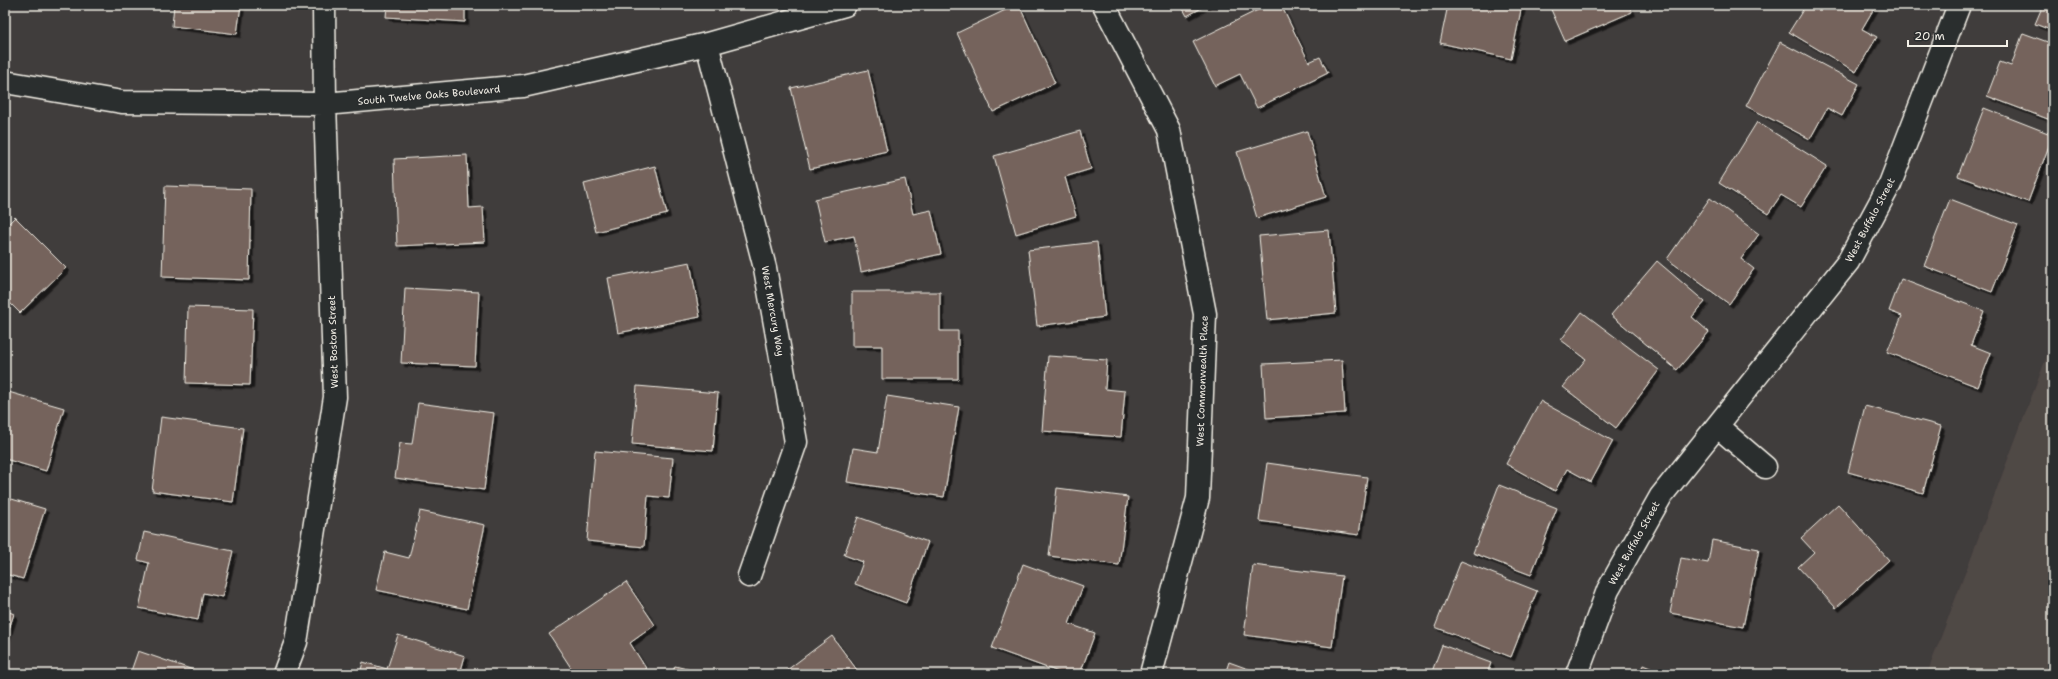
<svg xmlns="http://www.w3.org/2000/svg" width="2058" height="679" viewBox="0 0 2058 679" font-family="'Shantell Sans',sans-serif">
<defs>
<filter id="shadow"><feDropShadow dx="3.5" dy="3.5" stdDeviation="0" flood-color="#0009"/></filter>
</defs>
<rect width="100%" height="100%" fill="#403d3c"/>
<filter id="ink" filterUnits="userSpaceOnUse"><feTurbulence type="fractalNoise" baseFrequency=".025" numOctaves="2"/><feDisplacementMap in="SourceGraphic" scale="8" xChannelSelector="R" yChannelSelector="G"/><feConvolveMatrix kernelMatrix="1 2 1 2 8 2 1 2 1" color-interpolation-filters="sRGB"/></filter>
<g filter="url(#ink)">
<!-- built -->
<path fill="#504845" d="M 2053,340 L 2053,674 L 1927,674 Z"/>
<!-- building -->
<path fill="#74635b" stroke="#f4f1e8" filter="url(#shadow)" d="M 174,5 L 241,5 L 237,34 L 172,26 Z
M 387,5 L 465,5 L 465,22 L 386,17 Z
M 1016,5 L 1019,5 L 1055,83 L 993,112 L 957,33 Z
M 1181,5 L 1207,5 L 1187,16 Z
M 1268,5 L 1281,5 L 1309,62 L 1320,57 L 1328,73 L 1257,108 L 1240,74 L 1215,86 L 1193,42 Z
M 1448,5 L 1522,5 L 1511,59 L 1440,43 Z
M 1549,5 L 1629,5 L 1632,12 L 1565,41 Z
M 1806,5 L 1876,5 L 1862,29 L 1877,37 L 1856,72 L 1789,32 Z
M 2043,5 L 2053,5 L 2053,31 L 2035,24 Z
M 2023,33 L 2053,44 L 2053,121 L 1987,96 L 2000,62 L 2011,66 Z
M 1780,42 L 1859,84 L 1842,116 L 1827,108 L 1810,139 L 1746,106 Z
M 868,70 L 887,151 L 810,169 L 791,88 Z
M 1984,108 L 2053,135 L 2028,202 L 1958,176 Z
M 1757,122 L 1827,166 L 1801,207 L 1781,195 L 1768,214 L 1719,183 Z
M 1080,131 L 1091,169 L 1065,177 L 1076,216 L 1016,234 L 994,156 Z
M 1307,131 L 1326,197 L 1257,218 L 1237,152 Z
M 467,155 L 469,208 L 483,207 L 485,242 L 397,246 L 394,159 Z
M 655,166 L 667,214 L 596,232 L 584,184 Z
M 905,179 L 913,214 L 931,210 L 941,254 L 861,272 L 854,236 L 825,242 L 815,199 Z
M 165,186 L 251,189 L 249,280 L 162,277 Z
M 1710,198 L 1759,234 L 1741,259 L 1754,269 L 1729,304 L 1667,259 Z
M 1950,199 L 2018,225 L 1992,292 L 1924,266 Z
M 15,217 L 66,268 L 20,313 L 5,298 L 5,227 Z
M 1329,230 L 1336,313 L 1267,320 L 1259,236 Z
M 1097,242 L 1105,317 L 1037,326 L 1028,250 Z
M 1657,261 L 1705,302 L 1692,317 L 1709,332 L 1677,370 L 1611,315 Z
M 690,262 L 700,317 L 618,333 L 608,278 Z
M 1901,279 L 1984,311 L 1971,345 L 1991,353 L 1978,387 L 1887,352 L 1902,316 L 1889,311 Z
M 405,288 L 479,292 L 475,366 L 401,363 Z
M 852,292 L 940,292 L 940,331 L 958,331 L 958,379 L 882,379 L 882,346 L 852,346 Z
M 188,307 L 253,309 L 250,385 L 186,383 Z
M 1582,312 L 1659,370 L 1616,428 L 1563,387 L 1586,359 L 1561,340 Z
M 1048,356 L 1107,360 L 1105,389 L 1125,391 L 1121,437 L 1042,431 Z
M 1342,360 L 1345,413 L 1266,418 L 1263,364 Z
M 637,386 L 718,393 L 713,451 L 632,444 Z
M 5,391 L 64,408 L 46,471 L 5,459 Z
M 887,396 L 959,407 L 944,497 L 847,482 L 853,448 L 878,452 Z
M 1540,401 L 1613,441 L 1591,482 L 1567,469 L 1555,491 L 1506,464 Z
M 418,403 L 494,413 L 484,490 L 395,478 L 400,443 L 412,444 Z
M 1865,406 L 1941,426 L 1923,493 L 1848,472 Z
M 161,417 L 243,428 L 233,502 L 152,491 Z
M 595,451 L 673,458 L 669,498 L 648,496 L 644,547 L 587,541 Z
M 1267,463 L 1367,477 L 1359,535 L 1259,521 Z
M 1499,485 L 1557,508 L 1531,575 L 1473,553 Z
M 1057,488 L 1128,497 L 1119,565 L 1049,556 Z
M 5,497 L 45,509 L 23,579 L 5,574 Z
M 1838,504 L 1889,560 L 1836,608 L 1798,567 L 1814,552 L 1801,538 Z
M 420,511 L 485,525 L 467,609 L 376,590 L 385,552 L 409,558 Z
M 858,517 L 928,542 L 906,603 L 855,584 L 863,562 L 844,555 Z
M 144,532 L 233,551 L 222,597 L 203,593 L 198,620 L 139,608 L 149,563 L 138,560 Z
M 1712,540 L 1759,549 L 1743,627 L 1670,613 L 1681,558 L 1708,563 Z
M 1461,561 L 1537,591 L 1511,657 L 1435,627 Z
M 1023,564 L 1083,586 L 1069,624 L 1095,633 L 1080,674 L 1064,674 L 992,648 Z
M 1253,565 L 1342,576 L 1332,647 L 1244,635 Z
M 626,582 L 655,625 L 630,643 L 649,673 L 575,674 L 549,634 Z
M 5,610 L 14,614 L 5,641 Z
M 398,635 L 465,656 L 460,674 L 360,674 L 363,662 L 387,669 Z
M 832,636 L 860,674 L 790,674 L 787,670 Z
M 1442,645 L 1491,663 L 1487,674 L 1431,674 Z
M 138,651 L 205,674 L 130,674 Z
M 1229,662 L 1262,674 L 1225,674 Z
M 1643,665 L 1665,674 L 1639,674 Z
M 675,666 L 699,672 L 699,674 L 672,674 Z"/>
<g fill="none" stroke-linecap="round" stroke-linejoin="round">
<defs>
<path id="minor" d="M 1104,5 L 1169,130 L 1205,314 L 1198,498 L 1151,674
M 707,44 L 765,268 L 796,442 L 749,576
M 5,82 L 122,102 L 325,104 L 523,86 L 707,44 L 845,5
M 1717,426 L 1765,467
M 284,674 L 296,642 L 335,397 L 325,104 L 324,5
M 1577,674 L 1608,590 L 1661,496 L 1848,262 L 1890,184 L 1959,5"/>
</defs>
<!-- minor casing -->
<use href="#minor" stroke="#f4f1e8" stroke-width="25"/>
<!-- minor -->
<use href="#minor" stroke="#2a2d2e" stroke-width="22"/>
</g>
</g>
<g text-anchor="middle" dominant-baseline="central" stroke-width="3" stroke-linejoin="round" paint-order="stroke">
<!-- street labels -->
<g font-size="10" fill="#f4f1e8" stroke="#2a2d2e">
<text transform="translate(429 95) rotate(-5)">South Twelve Oaks Boulevard</text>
<text transform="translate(1870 220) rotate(-62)">West Buffalo Street</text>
<text transform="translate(773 311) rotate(80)">West Mercury Way</text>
<text transform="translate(333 342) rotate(-92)">West Boston Street</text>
<text transform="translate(1202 381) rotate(-88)">West Commonwealth Place</text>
<text transform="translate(1634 543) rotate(-61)">West Buffalo Street</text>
</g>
</g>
<!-- margin -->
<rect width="2058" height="679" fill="none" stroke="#2a2d2e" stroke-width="20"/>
<rect x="10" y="10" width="2038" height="659" fill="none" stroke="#f4f1e8" stroke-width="1.5" filter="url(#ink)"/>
<!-- scale -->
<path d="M1908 40v6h99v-6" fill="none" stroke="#f4f1e8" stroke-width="2"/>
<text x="1914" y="40" font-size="12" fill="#f4f1e8" stroke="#2a2d2e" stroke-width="3" paint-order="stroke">20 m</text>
</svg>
